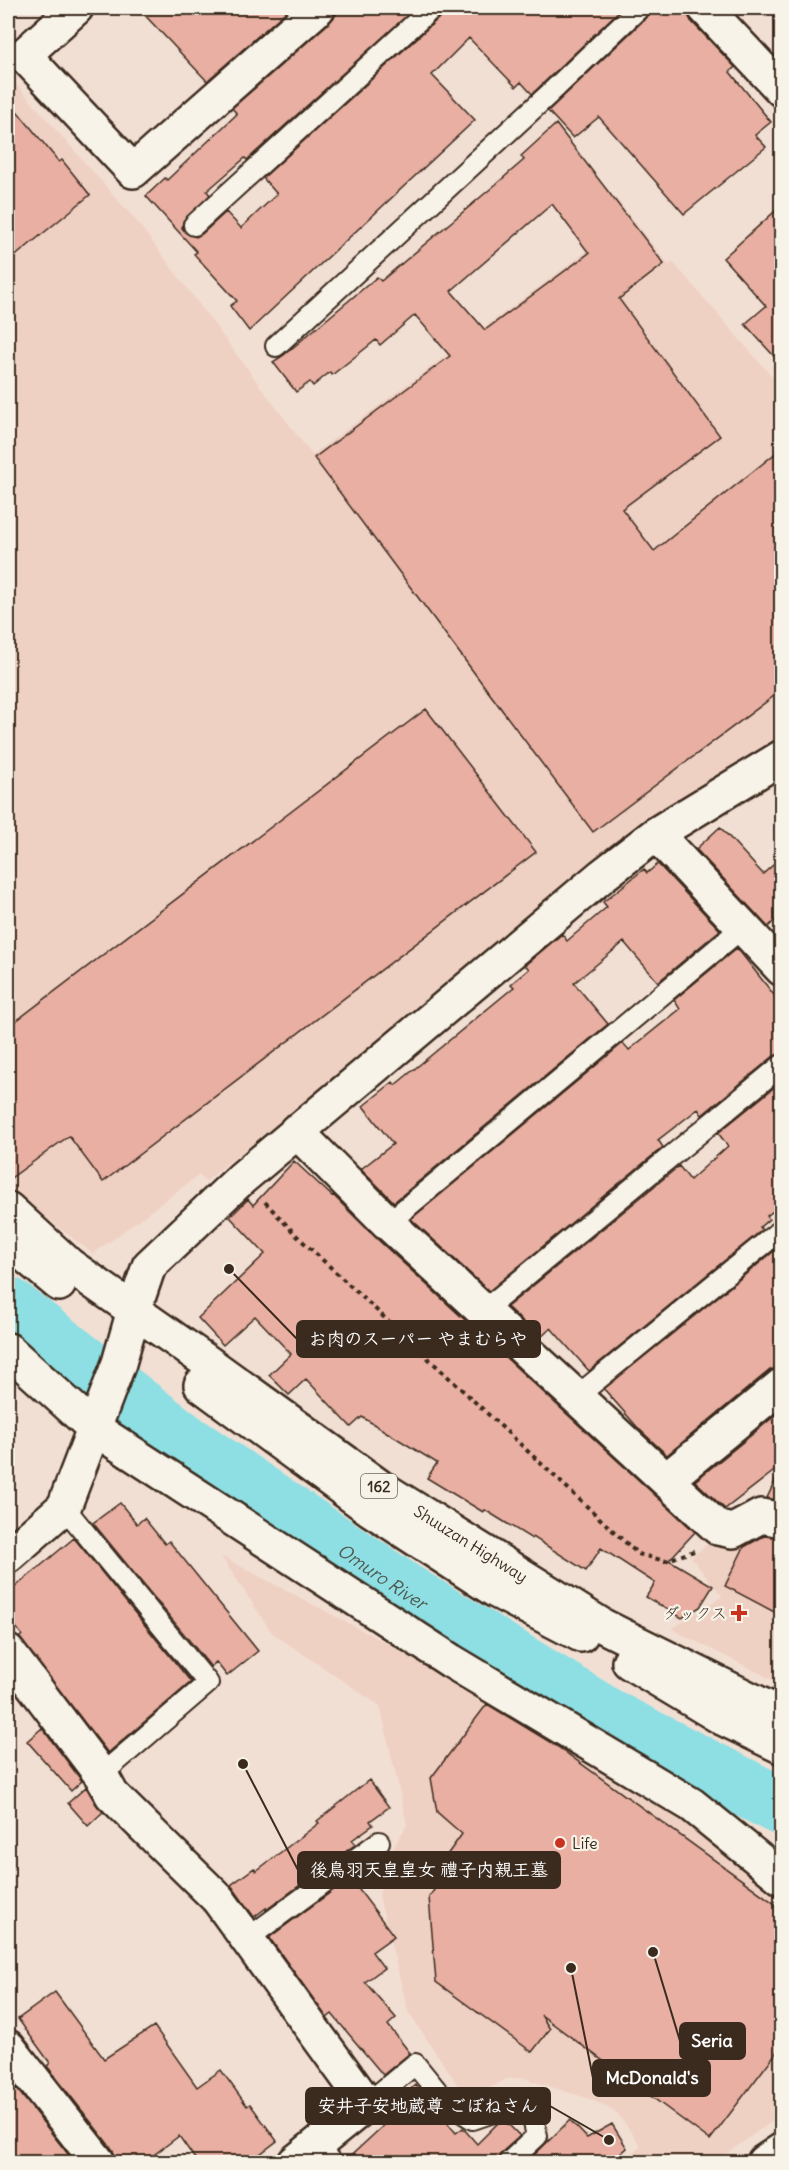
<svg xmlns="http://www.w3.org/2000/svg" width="789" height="2170" viewBox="0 0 789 2170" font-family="Delius,'Klee One',sans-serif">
<rect width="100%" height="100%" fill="#f2dfd3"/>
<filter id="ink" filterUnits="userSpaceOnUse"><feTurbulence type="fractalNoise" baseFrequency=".0167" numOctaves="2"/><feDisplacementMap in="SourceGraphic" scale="12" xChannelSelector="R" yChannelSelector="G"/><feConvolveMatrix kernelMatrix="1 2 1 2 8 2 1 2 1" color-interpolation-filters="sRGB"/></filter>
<g filter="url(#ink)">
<!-- built -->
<path fill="#efd1c4" d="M 8,75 L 139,224 L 312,455 L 586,252 L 571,230 L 614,196 L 669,265 L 673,262 L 781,387 L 781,735 L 652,824 L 205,1182 L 199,1175 L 93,1254 L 8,1188 Z
M 758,1530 L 781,1530 L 781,1684 L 671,1629 L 722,1596 L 691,1558 L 712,1540 Z
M 221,1556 L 491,1698 L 694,1819 L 781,1888 L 781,2115 L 715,2162 L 624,2162 L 641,2146 L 617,2113 L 592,2100 L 523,2078 L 506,2079 L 477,2096 L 459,2087 L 408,2012 L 379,1896 L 385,1860 L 407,1825 L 380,1706 L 272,1633 Z"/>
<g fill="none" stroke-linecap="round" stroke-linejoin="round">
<!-- river -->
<path stroke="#8ddfe3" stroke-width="58" id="s1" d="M 8,1306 L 186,1443 L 405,1592 L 609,1718 L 782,1807"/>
</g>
<!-- building -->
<path fill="#e8afa2" stroke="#3b2a1e" stroke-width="1.5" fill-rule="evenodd" d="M 138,8 L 290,8 L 207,81 Z
M 336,8 L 415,8 L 247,160 L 245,158 L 207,191 L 210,195 L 183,221 L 182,228 L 186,233 L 196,237 L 202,234 L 226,212 L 241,228 L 277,194 L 263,178 L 440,17 L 444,8 L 622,8 L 532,94 L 521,82 L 516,87 L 469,38 L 432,75 L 475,120 L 249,331 L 230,306 L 237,301 L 194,254 L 197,252 L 146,196 L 165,178 L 167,180 L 237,114 L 232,108 L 330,22 L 336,15 Z
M 651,8 L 687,8 L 687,13 L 691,21 L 735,67 L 730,72 L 771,122 L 755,135 L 766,147 L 684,214 L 599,117 L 573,138 L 548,111 L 647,17 Z
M 8,100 L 59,162 L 62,160 L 90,195 L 8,262 Z
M 556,124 L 664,264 L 619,299 L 720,436 L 622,509 L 654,551 L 782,448 L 782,690 L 593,832 L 314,458 L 450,356 L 415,315 L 380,345 L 376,340 L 332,375 L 330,372 L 313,386 L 310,382 L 296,392 L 273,362 L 284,355 L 377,277 L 381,281 L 495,185 L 524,160 L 521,156 ZM 552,204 L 589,253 L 485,330 L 451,291 Z
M 782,205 L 782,365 L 745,324 L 766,306 L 723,258 Z
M 426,709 L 536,852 L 103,1182 L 69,1136 L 8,1180 L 8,1027 Z
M 720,827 L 763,874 L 782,857 L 782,914 L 768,927 L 696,849 Z
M 658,864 L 720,930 L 658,982 L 624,942 L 574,983 L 608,1024 L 394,1202 L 361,1169 L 393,1144 L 363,1106 L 393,1082 L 395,1085 L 514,987 L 511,984 L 529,969 L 525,965 L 562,934 L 567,941 L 607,907 L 603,902 L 644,869 L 647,873 Z
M 737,948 L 782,1005 L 782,1053 L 774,1056 L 702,1115 L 698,1109 L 658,1140 L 663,1147 L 489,1291 L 411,1219 L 623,1043 L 629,1050 L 680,1009 L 674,1000 Z
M 782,1081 L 782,1204 L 767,1216 L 769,1219 L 760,1227 L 762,1230 L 589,1371 L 551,1328 L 540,1338 L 507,1307 L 679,1166 L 690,1180 L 728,1146 L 718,1133 Z
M 294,1161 L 332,1196 L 333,1195 L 375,1237 L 695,1532 L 669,1560 L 713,1586 L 700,1607 L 682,1618 L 646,1597 L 655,1583 L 601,1548 L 586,1571 L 533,1537 L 532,1539 L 485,1510 L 483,1512 L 427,1478 L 437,1463 L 362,1417 L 351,1427 L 306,1379 L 289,1395 L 269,1375 L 291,1354 L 255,1316 L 223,1345 L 198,1318 L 265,1254 L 230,1217 L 248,1199 L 253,1205 Z
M 778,1248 L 782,1253 L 782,1367 L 770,1370 L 667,1455 L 639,1429 L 604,1389 Z
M 782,1410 L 782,1465 L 725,1509 L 695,1481 Z
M 782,1466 L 782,1501 L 767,1498 Z
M 120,1503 L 137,1524 L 144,1518 L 165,1544 L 169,1541 L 258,1651 L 227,1676 L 216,1662 L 211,1667 L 93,1523 Z
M 764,1536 L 782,1538 L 782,1616 L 725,1586 L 744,1547 Z
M 74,1538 L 191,1682 L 108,1753 L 19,1638 L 22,1635 L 8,1617 L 8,1593 Z
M 487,1704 L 558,1747 L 782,1909 L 782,2045 L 710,2140 L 541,2015 L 550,2029 L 532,2052 L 436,1982 L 429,1897 L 441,1880 L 434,1873 L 462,1834 L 437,1812 L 431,1778 Z
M 42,1728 L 82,1781 L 71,1791 L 27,1741 Z
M 369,1780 L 389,1807 L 370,1821 L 373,1825 L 352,1840 L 356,1844 L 266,1910 L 266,1908 L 254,1917 L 231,1885 L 254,1868 L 256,1871 L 319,1823 L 317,1821 L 331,1810 Z
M 86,1787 L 96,1804 L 103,1812 L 88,1826 L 68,1803 Z
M 350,1878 L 394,1936 L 372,1952 L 384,1968 L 365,1982 L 396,2018 L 388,2025 L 410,2053 L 383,2075 L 332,2014 L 327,2018 L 271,1940 L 270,1937 Z
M 55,1992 L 104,2059 L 154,2026 L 197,2087 L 221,2070 L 247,2106 L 250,2104 L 277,2141 L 248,2163 L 198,2163 L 179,2136 L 143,2163 L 116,2163 L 113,2150 L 47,2066 L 50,2063 L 18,2019 Z
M 415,2085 L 456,2133 L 463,2128 L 477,2144 L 498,2123 L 505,2121 L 520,2136 L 501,2153 L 497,2163 L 343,2163 L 384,2125 L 379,2119 Z
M 16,2088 L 75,2163 L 8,2163 L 8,2095 Z
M 570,2120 L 587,2138 L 612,2124 L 627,2148 L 610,2163 L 526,2163 Z"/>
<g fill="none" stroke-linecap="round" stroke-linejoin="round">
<defs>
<path id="lane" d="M 194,225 L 432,8
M 276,346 L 547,96 L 639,8
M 388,1223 L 743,927
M 483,1311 L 782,1065
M 576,1397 L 782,1229
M 64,1507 L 208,1683 L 101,1775
M 247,1939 L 379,1842
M 367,2104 L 415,2064 L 446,2102 L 473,2119 L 508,2107 L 531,2110 L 537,2136 L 509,2162
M 317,2145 L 331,2162"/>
<path id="street" d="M 76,8 L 24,55 L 133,171 L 318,8
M 705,8 L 782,90
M 656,834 L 782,969
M 296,1131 L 388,1223 L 718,1528 L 733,1531 L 761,1516 L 782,1520
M 8,1350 L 95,1429 L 451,1661 L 692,1805 L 782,1878
M 666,1480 L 782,1385
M 8,1556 L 64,1507 L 119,1363 L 134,1310 L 149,1266 L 242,1178 L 603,875 L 656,834 L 782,757
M 8,1652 L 101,1775 L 112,1795 L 218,1899 L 367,2104 L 295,2162
M 8,2047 L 98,2162"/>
<path id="secondary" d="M 764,2162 L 782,2150"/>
<g id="highway">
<path id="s2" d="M 8,1209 L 69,1265 L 203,1359 L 380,1487 L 603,1626 L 782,1715"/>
<path d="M 8,1241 L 59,1284"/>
<path d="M 201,1385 L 370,1509 L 496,1591 L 581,1635"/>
<path d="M 629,1662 L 724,1719 L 782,1747"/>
</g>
</defs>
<!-- lane casing -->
<use href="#lane" stroke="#3b2a1e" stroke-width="24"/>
<!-- street casing -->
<use href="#street" stroke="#3b2a1e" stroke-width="38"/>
<!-- secondary casing -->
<use href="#secondary" stroke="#3b2a1e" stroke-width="38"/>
<!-- highway casing -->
<use href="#highway" stroke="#3b2a1e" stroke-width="38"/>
<!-- path -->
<path stroke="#3b2a1e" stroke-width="4" stroke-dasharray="4.5 4.5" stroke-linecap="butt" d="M 265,1202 L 298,1237 L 638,1554 L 665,1561 L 694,1551"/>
<!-- lane -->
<use href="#lane" stroke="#f7f3e8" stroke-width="20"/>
<!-- street -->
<use href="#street" stroke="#f7f3e8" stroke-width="33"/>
<!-- secondary -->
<use href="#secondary" stroke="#f7f3e8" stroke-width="33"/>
<!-- highway -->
<use href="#highway" stroke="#f7f3e8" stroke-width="33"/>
</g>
</g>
<!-- markers -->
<g fill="#c8321e" stroke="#f7f3e8" stroke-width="2">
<path d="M736 1604h6v6h6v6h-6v6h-6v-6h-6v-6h6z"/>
<circle cx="560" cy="1843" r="6"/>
</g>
<g text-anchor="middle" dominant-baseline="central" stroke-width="4.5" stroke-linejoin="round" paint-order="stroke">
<!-- shield labels -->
<rect fill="#f7f3e8" stroke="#73665b" stroke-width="1.5" x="361" y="1474" width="36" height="24" rx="4.5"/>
<g font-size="15" font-weight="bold" fill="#3b2a1e">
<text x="379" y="1486">162</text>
</g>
<!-- street labels -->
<g font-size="16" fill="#3b2a1e" stroke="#f7f3e8">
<text stroke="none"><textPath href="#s2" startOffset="572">Shuuzan Highway</textPath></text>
</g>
<!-- poi labels -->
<g font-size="16" fill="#3b2a1e" stroke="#f7f3e8" text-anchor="end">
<text x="727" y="1613">ダックス</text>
<text x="572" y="1843" text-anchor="start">Life</text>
</g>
<!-- water labels -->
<g font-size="18" font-style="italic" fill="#50574f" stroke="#f7f3e8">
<text stroke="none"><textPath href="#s1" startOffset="462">Omuro River</textPath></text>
</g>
</g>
<!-- callouts -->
<path fill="none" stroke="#3b2a1e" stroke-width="2" d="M229 1269L297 1339M243 1764L298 1870M653 1952L680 2041M571 1968L593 2078M609 2140L550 2106"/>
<g fill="#3b2a1e" stroke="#f7f3e8" stroke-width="2">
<circle cx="229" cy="1269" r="6"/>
<circle cx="243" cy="1764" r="6"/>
<circle cx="653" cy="1952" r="6"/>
<circle cx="571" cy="1968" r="6"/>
<circle cx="609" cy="2140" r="6"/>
</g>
<g fill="#3b2a1e" stroke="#3b2a1e" stroke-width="2">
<rect x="297" y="1321" width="243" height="36" rx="6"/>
<rect x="298" y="1852" width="262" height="36" rx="6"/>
<rect x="680" y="2023" width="65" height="36" rx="6"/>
<rect x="593" y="2060" width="117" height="36" rx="6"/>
<rect x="306" y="2088" width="244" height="36" rx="6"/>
</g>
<g font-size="18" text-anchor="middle" font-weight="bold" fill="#fff">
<text x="418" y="1345">お肉のスーパー やまむらや</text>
<text x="429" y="1876">後鳥羽天皇皇女 禮子内親王墓</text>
<text x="712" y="2047">Seria</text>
<text x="652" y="2084">McDonald's</text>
<text x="428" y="2112">安井子安地蔵尊 ごぼねさん</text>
</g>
<!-- margin -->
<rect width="789" height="2170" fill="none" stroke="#f7f3e8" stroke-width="30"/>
<rect x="15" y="15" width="759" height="2140" fill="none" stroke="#3b2a1e" stroke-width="2" filter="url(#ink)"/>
</svg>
